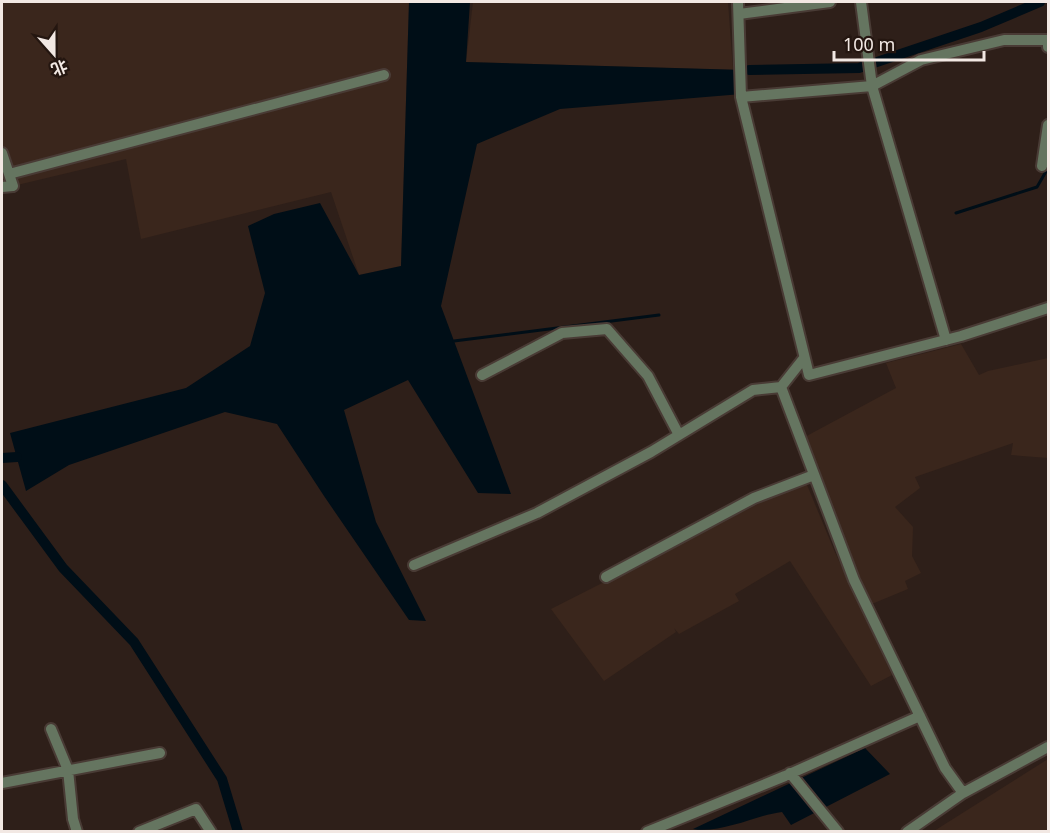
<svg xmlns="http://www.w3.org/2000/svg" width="1050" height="833" viewBox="0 0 1050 833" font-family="'Noto Sans','Noto Sans SC',sans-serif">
<rect width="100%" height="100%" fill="#2e1f19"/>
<!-- built -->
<path fill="#3a261c" d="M 2,2 L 409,2 L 401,266 L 359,275 L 331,192 L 141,239 L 126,159 L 13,186 L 2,152 Z
M 473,2 L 728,2 L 733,70 L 466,62 Z
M 961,344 L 979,375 L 988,371 L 1048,358 L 1048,458 L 1011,455 L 1013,443 L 915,477 L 920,488 L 895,507 L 913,527 L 912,556 L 921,573 L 905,581 L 908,589 L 867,606 L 814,475 L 820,469 L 801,439 L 896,388 L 886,363 Z
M 805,480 L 834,550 L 892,675 L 871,686 L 790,561 L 735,594 L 739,601 L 679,634 L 674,628 L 676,632 L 604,681 L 551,609 Z
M 1048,759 L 1048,831 L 934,831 Z"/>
<!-- water -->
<path fill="#000e17" d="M 409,2 L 470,2 L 466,62 L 745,70 L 742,94 L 560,109 L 477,144 L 441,306 L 511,494 L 478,493 L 408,380 L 344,410 L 376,522 L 426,621 L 409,620 L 324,496 L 277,424 L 225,412 L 69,465 L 26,491 L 10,433 L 186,388 L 250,346 L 265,293 L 248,226 L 274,214 L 320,203 L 359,275 L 401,266 Z
M 865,748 L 890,774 L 791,825 L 782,812 C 776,813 769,814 763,816 C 743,822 713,833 693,829 Z"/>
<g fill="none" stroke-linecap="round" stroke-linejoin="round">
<!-- stream -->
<path stroke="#000e17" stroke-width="3" d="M 956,213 L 1037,187 L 1048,168
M 454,341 L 659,315"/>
<!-- canal -->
<path stroke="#000e17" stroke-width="10" d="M 749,70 L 859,68 L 981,27 L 1040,2
M 2,458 L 17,457
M 2,485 L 63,568 L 134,642 L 222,779 L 238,832"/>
<defs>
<path id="street" d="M 738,2 L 741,97 L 809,375 L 961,336 L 1048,308
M 861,2 L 872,86 L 946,340
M 739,14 L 830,2
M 741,97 L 872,86 L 921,60 L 1004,40 L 1048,40 L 1048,47
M 2,153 L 13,186 L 2,187
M 1042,166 L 1048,125
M 9,174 L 384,75
M 804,358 L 781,387 L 854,580 L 945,768 L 963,793
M 482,375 L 562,333 L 607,329 L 648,376 L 679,435
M 414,565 L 537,513 L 651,452 L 753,390 L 781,387
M 606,577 L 754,498 L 814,475
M 51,729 L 68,770 L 73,819 L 77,832
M 790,773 L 838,832
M 2,783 L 160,753
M 139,832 L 196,809 L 211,832
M 647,832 L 785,776 L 920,716
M 907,832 L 963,793 L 1048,747"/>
</defs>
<!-- street casing -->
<use href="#street" stroke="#493b35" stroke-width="14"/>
<!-- street -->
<use href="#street" stroke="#657560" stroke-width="10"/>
</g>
<!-- border -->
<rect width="1050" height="833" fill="none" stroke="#f2e8e3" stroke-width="6"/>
<!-- north arrow -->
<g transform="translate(54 54) rotate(159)" stroke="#241610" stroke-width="4.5" paint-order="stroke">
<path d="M0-4.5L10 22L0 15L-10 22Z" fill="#f2e8e3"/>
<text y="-9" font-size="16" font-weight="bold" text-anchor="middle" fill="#f2e8e3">北</text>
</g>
<!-- scale -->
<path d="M834 51v9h150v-9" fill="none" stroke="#f2e8e3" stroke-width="3"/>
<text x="843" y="51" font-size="18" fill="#f2e8e3" stroke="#241610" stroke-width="4.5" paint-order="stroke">100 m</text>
</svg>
